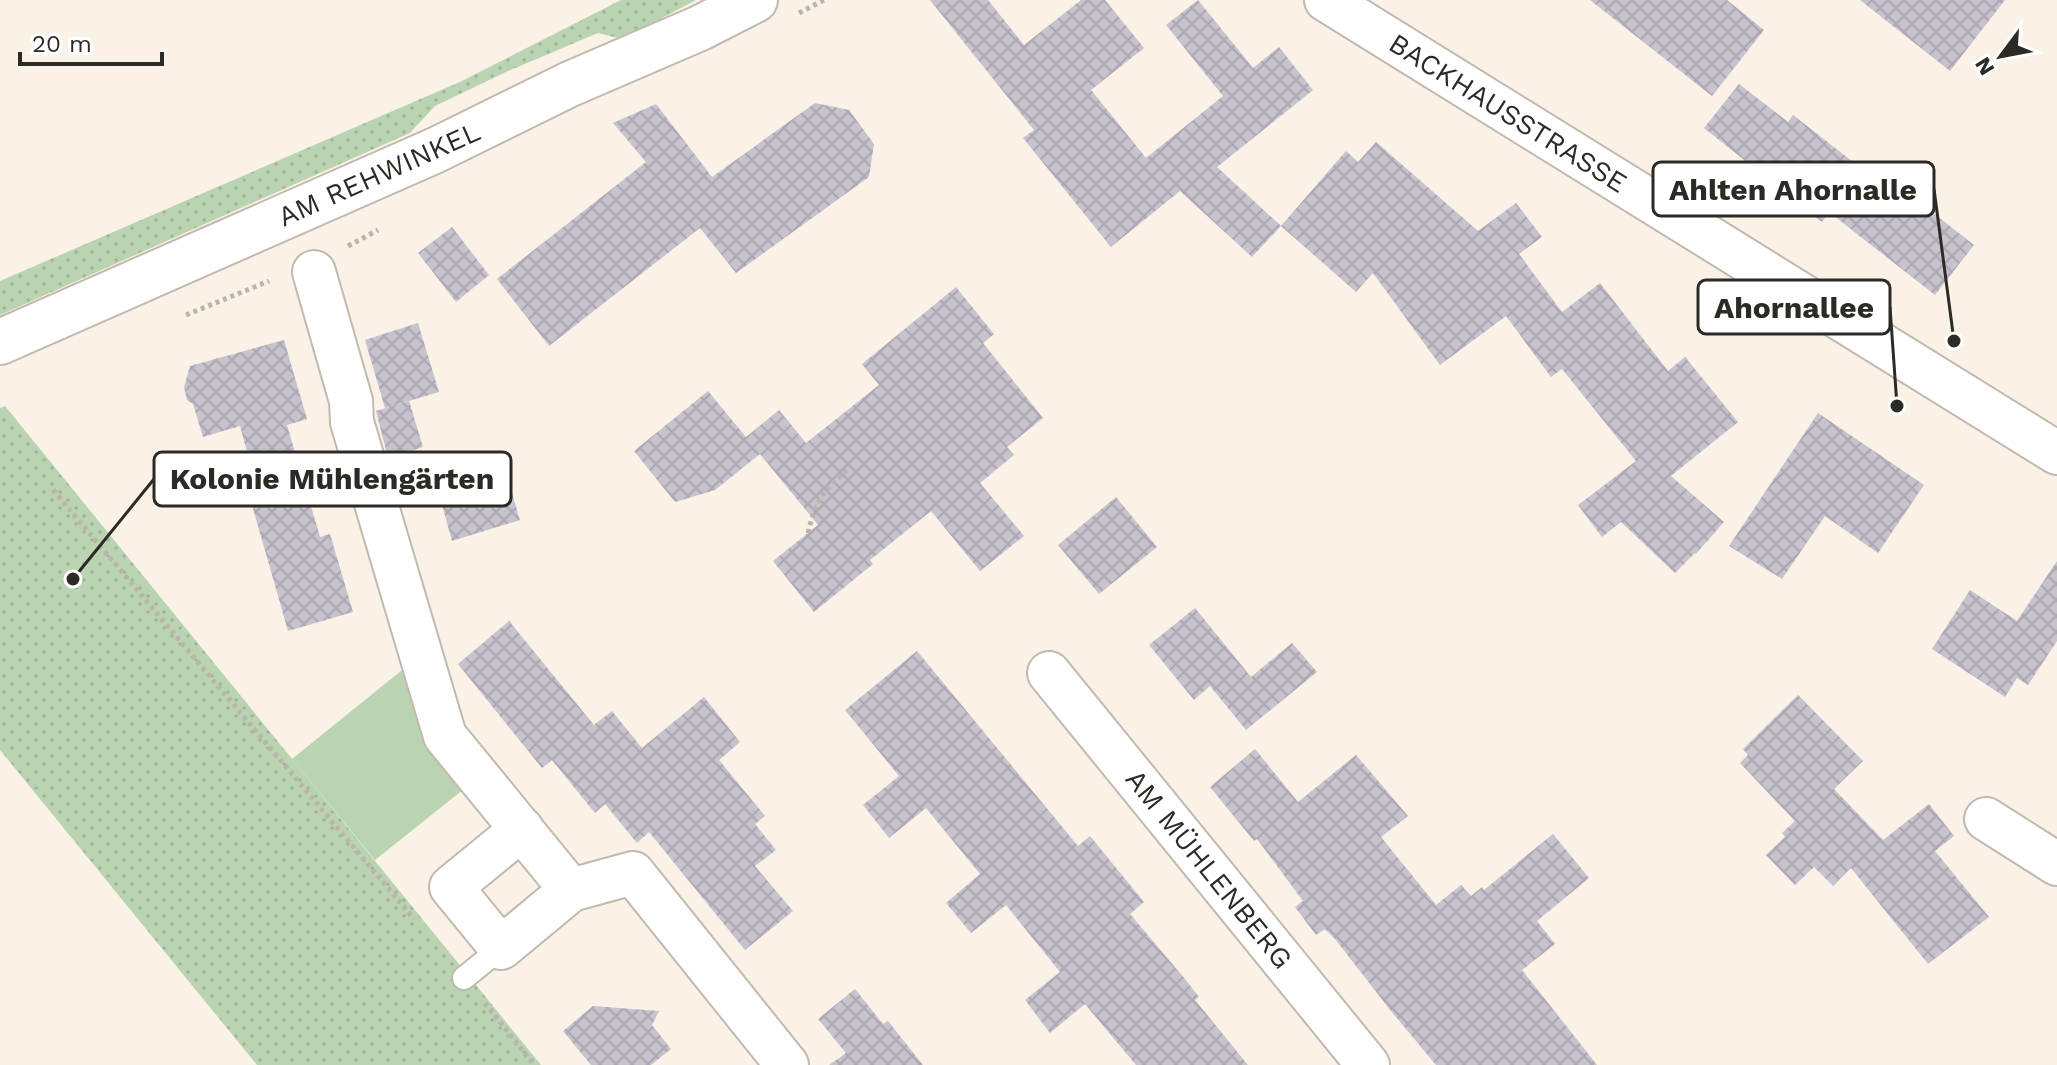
<svg xmlns="http://www.w3.org/2000/svg" width="2057" height="1065" viewBox="0 0 2057 1065" font-family="'Work Sans',sans-serif">
<defs>
<pattern id="grass-dots" width="8" height="8" patternUnits="userSpaceOnUse" patternTransform="scale(2)"><rect width="8" height="8" fill="#bad4b2"/><path d="M2 2h.1M6 6h.1" fill="none" stroke="#a0b699" stroke-width="1.8" stroke-linecap="round"/></pattern>
<pattern id="building-cross-hatch" width="8" height="8" patternUnits="userSpaceOnUse" patternTransform="scale(2)"><rect width="8" height="8" fill="#c7c2ce"/><path d="M0 0l8 8M0 8l8-8" fill="none" stroke="#aba7b1"/></pattern>
</defs>
<rect width="100%" height="100%" fill="#faf2e7"/>
<!-- grass -->
<path fill="url(#grass-dots)" d="M 621,0 L 696,0 L 647,26 L 618,38 L 598,33 L 508,71 L 435,106 L 410,133 L 0,315 L 0,281 L 462,81 Z
M 5,406 L 541,1065 L 257,1065 L 0,750 L 0,408 Z"/>
<!-- park -->
<path fill="#bad4b2" d="M 407,666 L 464,789 L 375,860 L 292,759 Z"/>
<!-- building -->
<path fill="url(#building-cross-hatch)" d="M 930,0 L 988,0 L 1024,45 L 1081,0 L 1105,0 L 1144,48 L 1091,90 L 1146,158 L 1223,96 L 1166,25 L 1198,0 L 1253,68 L 1279,47 L 1313,90 L 1217,167 L 1281,226 L 1252,257 L 1180,191 L 1111,247 L 1023,138 L 1034,130 Z
M 1590,0 L 1727,0 L 1764,30 L 1712,96 Z
M 1860,0 L 2005,0 L 1950,71 Z
M 1739,84 L 1788,122 L 1793,115 L 1907,204 L 1913,197 L 1974,245 L 1935,295 L 1829,212 L 1822,222 L 1704,128 Z
M 815,103 L 849,110 L 874,144 L 869,177 L 736,273 L 700,228 L 549,346 L 497,279 L 646,162 L 613,123 L 656,104 L 712,177 Z
M 1376,142 L 1478,231 L 1516,203 L 1542,237 L 1519,254 L 1562,312 L 1600,283 L 1668,371 L 1685,357 L 1738,422 L 1671,476 L 1724,522 L 1696,554 L 1695,553 L 1675,573 L 1621,522 L 1602,537 L 1578,505 L 1636,461 L 1562,369 L 1551,377 L 1506,316 L 1440,365 L 1373,273 L 1356,292 L 1281,226 L 1346,151 L 1358,162 Z
M 452,227 L 489,275 L 456,302 L 418,253 Z
M 956,287 L 994,334 L 983,343 L 1043,418 L 1007,447 L 1014,455 L 980,483 L 1024,536 L 980,571 L 931,511 L 870,560 L 873,564 L 814,612 L 773,561 L 818,525 L 760,454 L 715,490 L 675,502 L 634,451 L 708,391 L 746,437 L 779,410 L 806,443 L 879,385 L 862,364 Z
M 418,323 L 439,392 L 385,408 L 365,340 Z
M 284,340 L 307,419 L 287,425 L 320,537 L 330,534 L 353,612 L 288,631 L 252,505 L 261,502 L 240,426 L 203,437 L 193,404 L 187,400 L 184,387 L 190,366 Z
M 409,401 L 423,447 L 388,458 L 376,411 Z
M 1818,413 L 1924,485 L 1878,553 L 1825,516 L 1782,579 L 1729,546 Z
M 504,467 L 520,520 L 452,541 L 437,487 Z
M 1116,497 L 1157,547 L 1099,594 L 1058,545 Z
M 2057,561 L 2057,641 L 2028,685 L 2017,678 L 2005,697 L 1932,649 L 1970,590 L 2017,621 Z
M 1195,608 L 1251,677 L 1292,643 L 1317,672 L 1246,730 L 1210,686 L 1194,700 L 1149,645 Z
M 509,621 L 594,725 L 612,711 L 642,748 L 704,697 L 740,742 L 719,760 L 765,816 L 755,824 L 776,850 L 755,866 L 793,911 L 745,950 L 649,832 L 637,843 L 605,804 L 595,813 L 552,760 L 542,768 L 458,664 Z
M 917,651 L 1078,846 L 1090,836 L 1144,902 L 1130,914 L 1185,979 L 1199,997 L 1195,1000 L 1248,1065 L 1136,1065 L 1085,1004 L 1050,1033 L 1025,1000 L 1060,972 L 1006,905 L 971,933 L 946,903 L 980,874 L 926,808 L 889,838 L 863,805 L 899,776 L 845,710 Z
M 1798,695 L 1863,761 L 1834,789 L 1883,840 L 1929,804 L 1954,836 L 1935,851 L 1989,917 L 1928,964 L 1851,868 L 1833,886 L 1814,867 L 1795,885 L 1766,855 L 1785,837 L 1782,833 L 1795,821 L 1740,763 L 1748,755 L 1743,749 Z
M 1255,749 L 1298,802 L 1356,755 L 1408,816 L 1381,837 L 1436,905 L 1461,885 L 1471,896 L 1482,887 L 1484,890 L 1553,834 L 1589,878 L 1537,921 L 1555,944 L 1522,970 L 1597,1065 L 1436,1065 L 1391,1011 L 1335,939 L 1325,929 L 1316,935 L 1295,907 L 1303,901 L 1257,839 L 1254,841 L 1210,787 Z
M 855,989 L 883,1024 L 888,1021 L 923,1065 L 829,1065 L 846,1053 L 818,1019 Z
M 593,1006 L 659,1011 L 652,1025 L 671,1049 L 651,1065 L 591,1065 L 563,1031 Z"/>
<g fill="none" stroke-linecap="round" stroke-linejoin="round">
<defs>
<path id="lane" d="M 464,978 L 501,948"/>
<path id="street" d="M 1326,0 L 2057,453
M 314,272 L 351,401 L 352,422 L 445,736 L 571,890 L 633,873 L 787,1065
M 1049,673 L 1368,1065
M 1986,819 L 2057,864
M 522,829 L 451,887 L 501,948 L 571,890"/>
<path id="secondary" d="M 0,342 L 436,150 L 570,84 L 700,28 L 755,0"/>
</defs>
<!-- lane casing -->
<use href="#lane" stroke="#c1b9af" stroke-width="26"/>
<!-- street casing -->
<use href="#street" stroke="#c1b9af" stroke-width="46"/>
<!-- secondary casing -->
<use href="#secondary" stroke="#c1b9af" stroke-width="48"/>
<!-- path -->
<path stroke="#bbb4ac" stroke-width="5" stroke-dasharray="4 4" stroke-linecap="butt" d="M 799,13 L 824,0
M 348,246 L 378,230
M 186,315 L 269,281
M 53,490 L 414,919
M 808,533 C 815,503 823,489 847,470
M 485,1003 L 534,1065"/>
<!-- lane -->
<use href="#lane" stroke="#fff" stroke-width="22"/>
<!-- street -->
<use href="#street" stroke="#fff" stroke-width="42"/>
<!-- secondary -->
<use href="#secondary" stroke="#fff" stroke-width="44"/>
</g>
<g text-anchor="middle" dominant-baseline="central" stroke-width="6" stroke-linejoin="round" paint-order="stroke">
<!-- street labels -->
<g font-size="28" fill="#2d2a26" stroke="#fff">
<text transform="translate(1508 113) rotate(32)">BACKHAUSSTRASSE</text>
<text transform="translate(379 174) rotate(-24)">AM REHWINKEL</text>
<text transform="translate(1209 869) rotate(51)">AM MÜHLENBERG</text>
</g>
</g>
<!-- callouts -->
<path fill="none" stroke="#2d2a26" stroke-width="3" d="M1954 341L1934 189M1897 406L1890 307M73 579L154 479"/>
<g fill="#2d2a26" stroke="#fff" stroke-width="3">
<circle cx="1954" cy="341" r="8"/>
<circle cx="1897" cy="406" r="8"/>
<circle cx="73" cy="579" r="8"/>
</g>
<g fill="#fff" stroke="#2d2a26" stroke-width="3">
<rect x="1653" y="162" width="281" height="54" rx="8"/>
<rect x="1698" y="280" width="192" height="54" rx="8"/>
<rect x="154" y="452" width="357" height="54" rx="8"/>
</g>
<g font-size="30" text-anchor="middle" font-weight="bold" fill="#2d2a26">
<text x="1793" y="200">Ahlten Ahornalle</text>
<text x="1794" y="318">Ahornallee</text>
<text x="332" y="489">Kolonie Mühlengärten</text>
</g>
<!-- north arrow -->
<g transform="translate(2001 56) rotate(238)" stroke="#ffffff" stroke-width="6" paint-order="stroke">
<path d="M0-6L14 30L0 20L-14 30Z" fill="#2d2a26"/>
<text y="-12" font-size="22" font-weight="bold" text-anchor="middle" fill="#2d2a26">N</text>
</g>
<!-- scale -->
<path d="M20 52v12h142v-12" fill="none" stroke="#2d2a26" stroke-width="4"/>
<text x="32" y="52" font-size="24" fill="#2d2a26" stroke="#ffffff" stroke-width="6" paint-order="stroke">20 m</text>
</svg>
